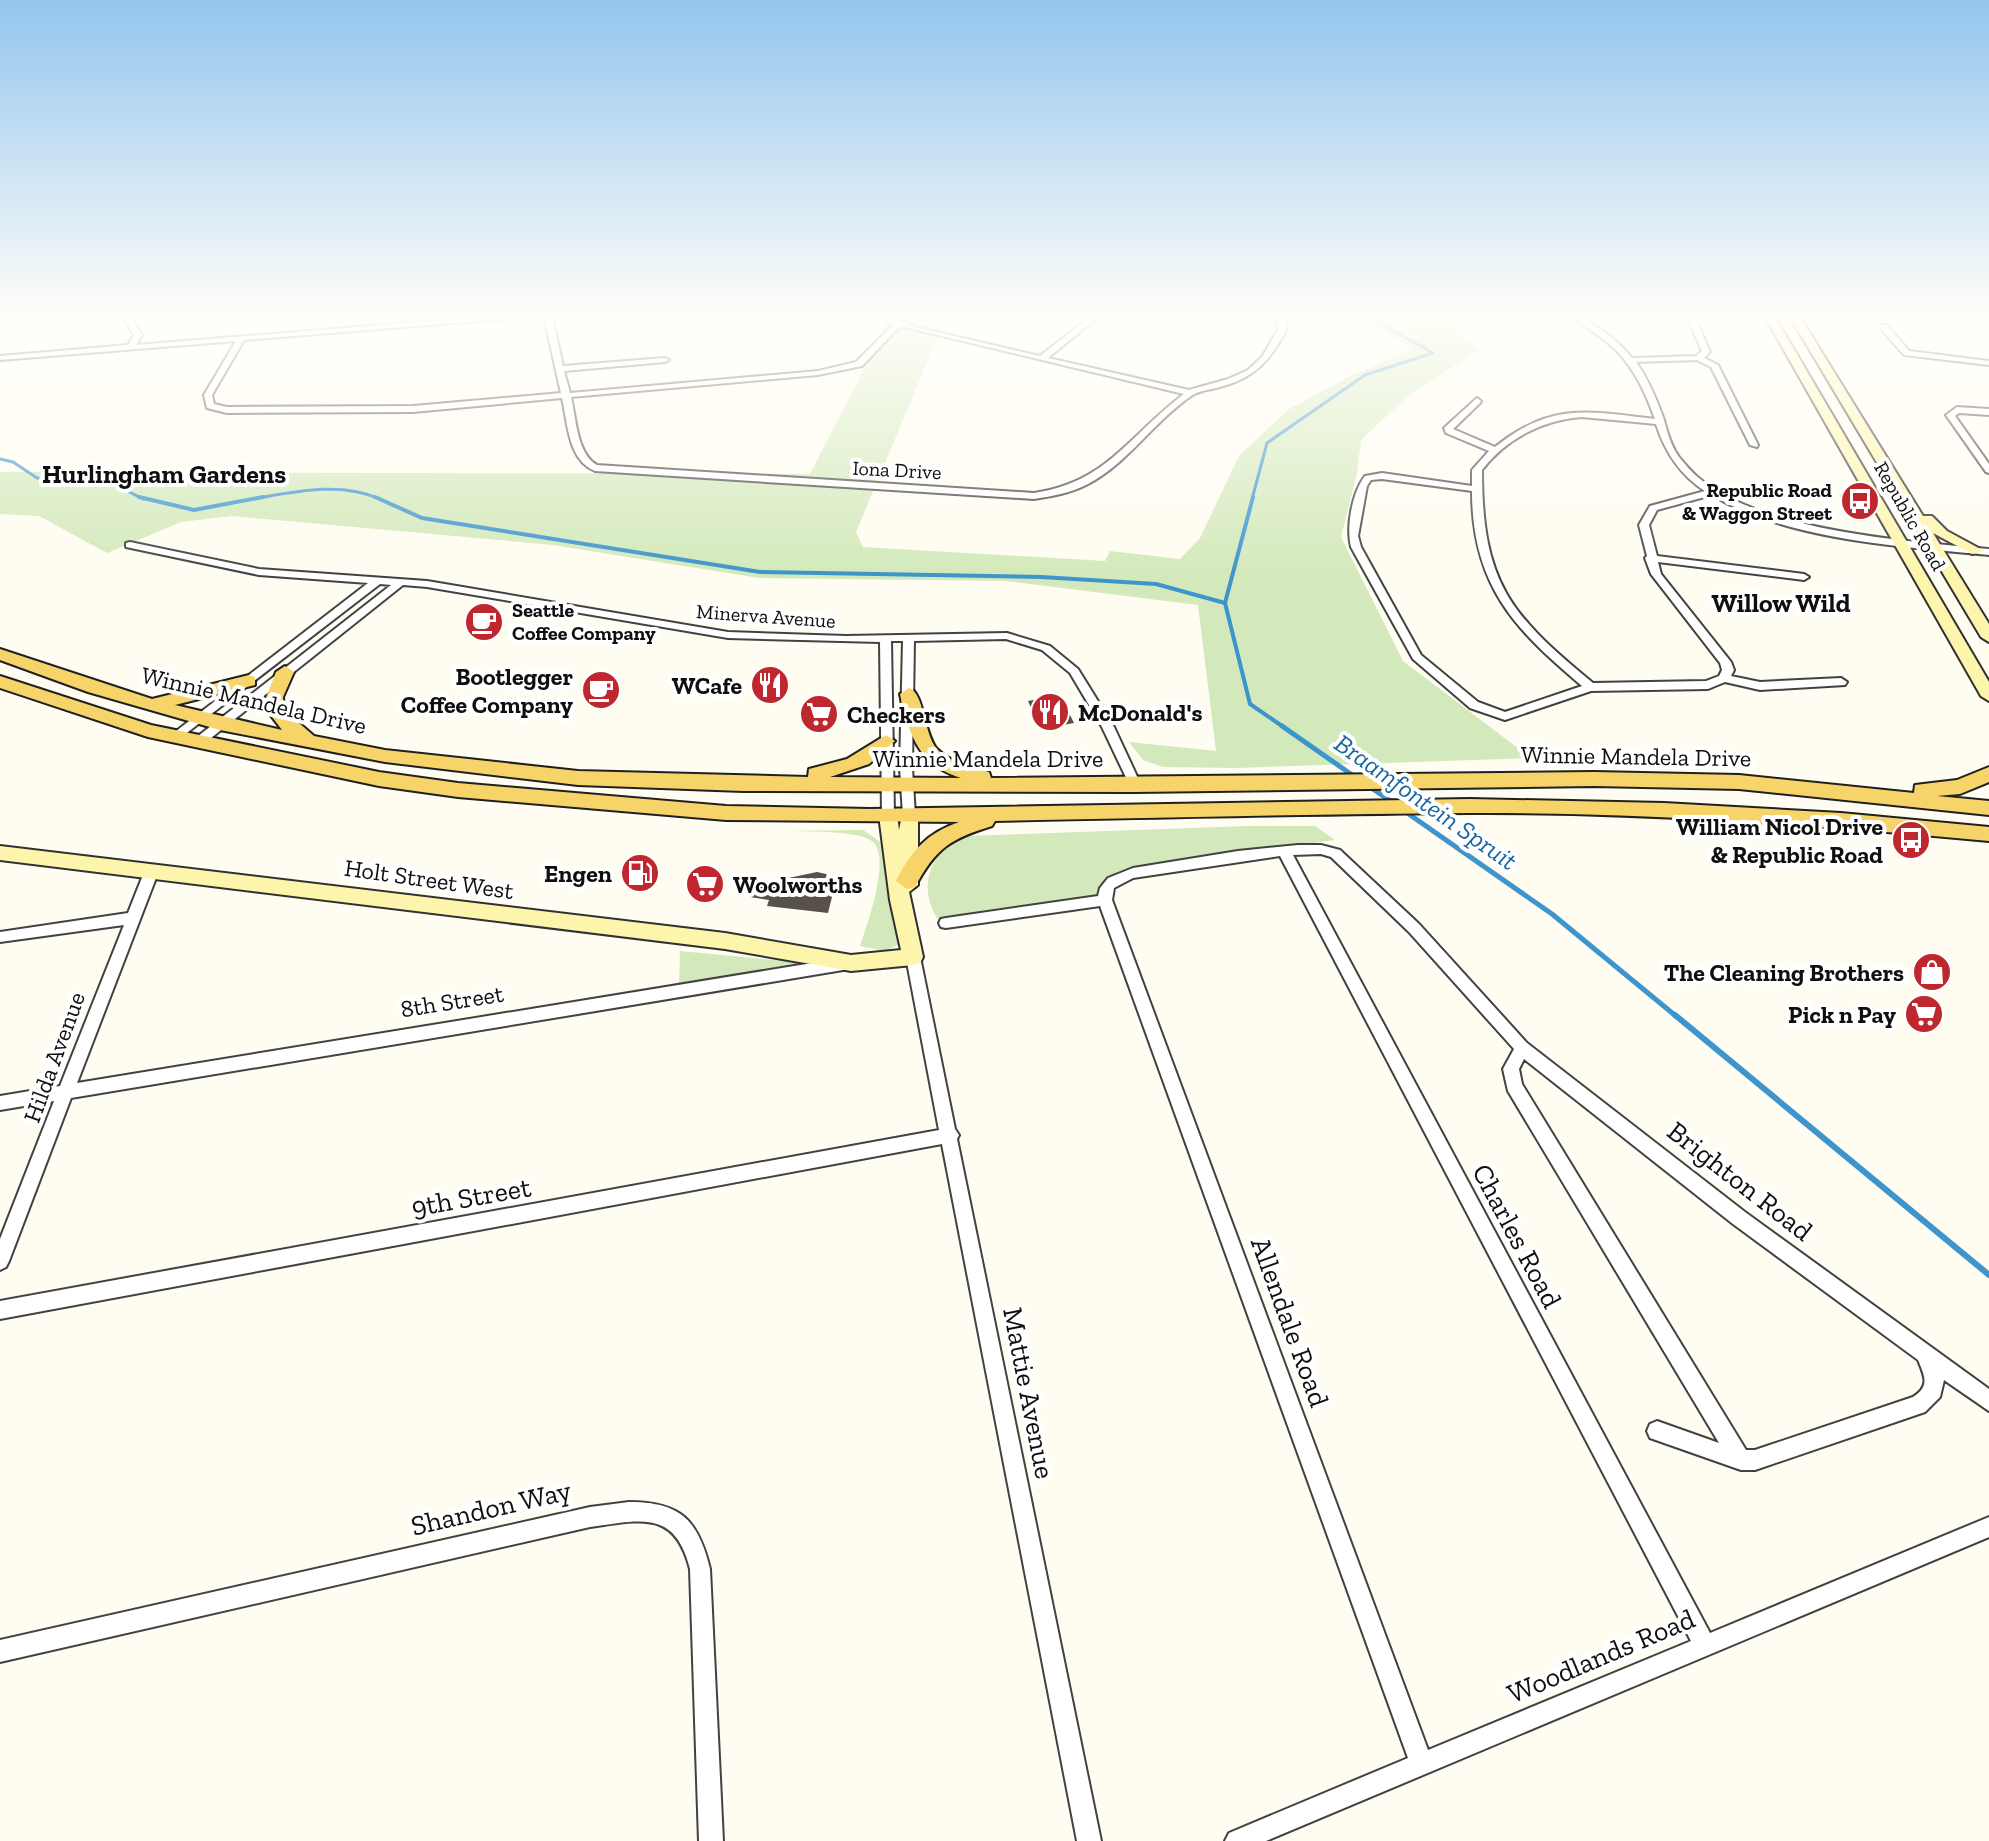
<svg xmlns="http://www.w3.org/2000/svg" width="1989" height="1841" viewBox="0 0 1989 1841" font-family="'Zilla Slab',serif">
<rect width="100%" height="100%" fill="#fffcf1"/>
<!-- green -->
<path fill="#d3e9bb" d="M 891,317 L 946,317 L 856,532 L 863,547 L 1105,561 L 1110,551 L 1180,559 L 1200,538 L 1239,456 L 1289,409 L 1350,376 L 1413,350 L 1357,317 L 1435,317 L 1480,350 L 1410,394 L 1361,440 L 1357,473 L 1341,537 L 1403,661 L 1531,758 L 1236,768 L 1163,767 L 1143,760 L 1129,742 L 1216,751 L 1198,605 L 1005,581 L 759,578 L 553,545 L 232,516 L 181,522 L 107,553 L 39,516 L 0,514 L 0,472 L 810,474 Z
M 1247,826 L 1315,826 L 1335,840 L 1125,869 L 1110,876 L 1092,900 L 939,921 C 916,887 930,850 966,836 Z
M 863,830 L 882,843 L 902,936 L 899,944 L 885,951 L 860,946 C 867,925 891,859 873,842 C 859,829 799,832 779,831 Z
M 680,951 L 816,964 L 679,984 Z"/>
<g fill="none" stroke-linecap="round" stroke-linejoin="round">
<!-- stream-far3 -->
<path stroke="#3e94cc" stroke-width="3" d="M 0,459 L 13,462 L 37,478 L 108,481 L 143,499
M 252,499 C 294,492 340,481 380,499
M 1252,499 L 1267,443 L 1365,375 L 1433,353 L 1368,317"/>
<!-- stream-far2 -->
<path stroke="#3e94cc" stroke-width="4" d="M 139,497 L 194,510 L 263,497
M 375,497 L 422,518 L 760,572 L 1041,577 L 1156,584 L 1225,603
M 1253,497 L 1225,603 L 1250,704 L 1285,728"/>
<!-- stream-far1 -->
<path stroke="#3e94cc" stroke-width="5" d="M 1282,726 L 1355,777
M 1367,785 L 1392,802
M 1403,810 L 1552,914 L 1677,1017"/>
<!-- stream -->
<path stroke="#3e94cc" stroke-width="6" d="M 1675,1015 L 1989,1275"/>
</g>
<!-- building -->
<path fill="#58504b" d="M 1060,695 L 1074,723 L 1041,729 L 1028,701 Z
M 817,872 L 826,874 L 835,885 L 828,913 L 767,906 L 769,900 L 750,897 L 756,879 L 774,881 Z"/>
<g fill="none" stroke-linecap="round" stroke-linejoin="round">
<defs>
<path id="street" d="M 123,317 L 131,317 L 142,335 L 136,345 L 480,317 L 507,317 L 503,319 L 244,340 L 212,395 L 214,404 L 227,407 L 413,406 L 561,393 L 544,317 L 552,317 L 563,366 L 665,358 L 669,360 L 665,362 L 564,371 L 570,393 L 818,371 L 856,362 L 894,324 L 879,317 L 889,317 L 915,327 L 1040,356 L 1090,317 L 1098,317 L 1048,358 L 1189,390 L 1228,379 L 1248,370 L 1262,357 L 1279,328 L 1275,317 L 1283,317 L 1287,328 C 1272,359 1255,378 1220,387 C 1210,390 1200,390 1191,396 C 1153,422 1128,463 1088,484 C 1071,493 1053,496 1034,499 L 595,471 C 568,460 568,424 562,398 L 413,412 L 227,413 L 207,408 L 204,395 L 236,341 L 0,360 L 0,356 L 128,345 L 134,335 ZM 900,326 L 1184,394 C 1129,435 1108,482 1034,493 L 597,465 C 577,454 576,419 571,397 L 818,375 L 862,366 Z
M 1571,317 C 1590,316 1620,343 1632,358 L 1696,356 L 1702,351 L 1687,317 L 1695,317 L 1710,352 L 1704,358 L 1718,365 L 1758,445 L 1757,447 L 1750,445 L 1711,367 L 1697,360 L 1636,362 C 1648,379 1656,398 1663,417 C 1667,430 1670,445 1679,457 C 1685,464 1692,473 1700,479 C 1765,532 1907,541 1989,549 L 1989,555 C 1903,547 1786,540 1712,495 L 1657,510 L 1649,525 L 1657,556 L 1804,574 L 1809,577 L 1804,580 L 1658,562 L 1661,574 L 1731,662 L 1734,670 L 1731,676 L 1760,682 L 1841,678 L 1847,682 L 1845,685 L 1760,690 L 1725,682 L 1708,689 L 1591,691 L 1505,720 L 1470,708 L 1413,659 L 1351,547 C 1346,527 1352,493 1365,476 L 1382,473 L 1472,486 L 1472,470 L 1489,451 L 1446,433 L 1444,428 L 1477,398 L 1481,401 L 1480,403 L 1453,429 L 1495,447 C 1551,402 1588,411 1655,419 C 1644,388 1630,359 1603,339 C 1593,331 1581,325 1571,317 ZM 1582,417 L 1656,424 C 1665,452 1680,475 1705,491 L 1650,506 L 1639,525 L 1647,556 L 1645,558 L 1651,574 L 1720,663 L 1722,670 L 1719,676 L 1706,681 L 1593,683 C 1509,614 1482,582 1482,470 C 1506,439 1542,420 1582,417 ZM 1382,479 L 1472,491 C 1472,585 1514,629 1582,686 L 1505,712 L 1478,702 L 1421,655 L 1361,547 L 1358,536 L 1367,486 L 1371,480 Z
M 1881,325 L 1887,325 L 1909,351 L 1989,361 L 1989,365 L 1904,355 L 1881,329 Z
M 1957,407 L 1989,409 L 1989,415 L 1959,413 L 1955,416 L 1989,464 L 1989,473 L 1986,472 L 1946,415 Z
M 130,542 L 259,569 L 427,581 L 728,632 L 846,636 L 1007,633 L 1050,646 L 1078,669 L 1114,727 L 1141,785 L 1139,788 L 1131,788 L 1102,727 L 1070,673 L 1042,650 L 1006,639 L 914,641 L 912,768 L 915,815 L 909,820 L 903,815 L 900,768 L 903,641 L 891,641 L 894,815 L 888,820 L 882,815 L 880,642 L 728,638 L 427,587 L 403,585 L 201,746 L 193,746 L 191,743 L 193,740 L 391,585 L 380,584 L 175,742 L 171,741 L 169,738 L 171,735 L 368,583 L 259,575 L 126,547 L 126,543 Z
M 1298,845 L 1321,845 L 1340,850 L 1419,924 L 1527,1043 L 1745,1212 L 1989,1389 L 1989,1411 L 1944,1380 L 1940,1397 L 1925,1412 L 1755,1470 L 1741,1470 L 1650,1438 L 1647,1431 L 1650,1424 L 1657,1421 L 1719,1443 L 1508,1091 L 1503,1069 L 1514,1049 L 1409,932 L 1331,857 L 1321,854 L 1293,855 L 1710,1633 L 1989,1517 L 1989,1537 L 1266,1841 L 1225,1841 L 1229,1833 L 1408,1758 L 1100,906 L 946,928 L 941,927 L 939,923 L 941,919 L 946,918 L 1098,896 L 1100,888 L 1108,878 L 1133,868 L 1238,851 ZM 1280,856 L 1691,1641 L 1428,1750 L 1112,900 L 1114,888 L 1133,878 ZM 1524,1059 L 1733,1224 L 1918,1360 C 1925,1377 1930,1386 1913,1397 L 1755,1450 L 1746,1450 L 1522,1084 L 1519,1069 Z
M 152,865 L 159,870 L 77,1083 L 843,958 L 848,960 L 850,964 L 848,968 L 843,970 L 71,1098 L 9,1261 L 6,1267 L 0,1270 L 0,1239 L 54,1101 L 0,1110 L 0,1096 L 60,1086 L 124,925 L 0,942 L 0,932 L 128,913 L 145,870 Z
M 913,951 L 918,953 L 920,957 L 955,1129 L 959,1135 L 957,1139 L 1101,1841 L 1077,1841 L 942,1144 L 0,1319 L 0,1301 L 939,1130 L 906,957 L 908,953 Z
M 629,1502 C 681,1502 698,1520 710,1569 L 723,1841 L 699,1841 L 690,1569 C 675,1509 640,1520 590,1527 L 0,1662 L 0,1640 L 590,1507 Z"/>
<path id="secondary" d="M 1765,317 L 1775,317 L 1989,682 L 1989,701 L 1981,696 Z
M 1790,317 L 1800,317 L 1923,516 L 1932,516 L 1947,531 L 1984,551 L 1972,554 L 1933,533 L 1989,624 L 1989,642 L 1981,637 Z
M 888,809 L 897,815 L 899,830 L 903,810 L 915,810 L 918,815 L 918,885 L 909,892 L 923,957 L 920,963 L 913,965 L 851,971 L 725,949 L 0,860 L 0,846 L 725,933 L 851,955 L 901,950 L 890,900 L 879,815 Z"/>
<path id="primary" d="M 0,649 L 152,699 L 249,675 L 255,677 L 255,685 L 175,705 L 282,730 L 263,705 L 276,672 L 285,666 L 294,672 L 283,697 L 284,710 L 314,736 L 385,750 L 578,771 L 808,777 L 809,769 L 847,759 L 886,735 L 895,741 L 869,764 L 830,777 L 961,778 C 918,765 909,734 900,694 L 909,688 C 924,692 924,735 937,749 C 951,763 971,767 989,772 L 991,778 L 1594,772 L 1739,775 L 1914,793 L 1915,785 L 1957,780 L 1989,767 L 1989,782 L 1960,794 L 1937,796 L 1989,801 L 1989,815 L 1739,789 L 1594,786 L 1135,792 L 743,791 L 578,785 L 385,762 L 220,730 L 88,692 L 0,660 Z
M 0,676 L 151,725 L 379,772 L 458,783 L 726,806 L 869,809 L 1470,799 L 1664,803 L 1841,813 L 1989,827 L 1989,841 C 1816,825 1642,812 1468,813 C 1311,814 1153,818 995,821 L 992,826 C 950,839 936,848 915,887 L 907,889 L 896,881 C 911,851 927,833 959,822 L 726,820 L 458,797 L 379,786 L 148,737 L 0,688 Z"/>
</defs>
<!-- street casing -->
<use href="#street" stroke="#424242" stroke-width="4"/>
<!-- secondary casing -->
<use href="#secondary" stroke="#313131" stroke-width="4"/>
<!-- primary casing -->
<use href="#primary" stroke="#202020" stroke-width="4"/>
<!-- street -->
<use href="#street" fill="#fff" fill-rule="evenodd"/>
<!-- secondary -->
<use href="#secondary" fill="#fef5ad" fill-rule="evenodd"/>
<!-- primary -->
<use href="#primary" fill="#f7d469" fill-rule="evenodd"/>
</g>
<!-- sky -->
<linearGradient id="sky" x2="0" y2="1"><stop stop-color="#94c5ee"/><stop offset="0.55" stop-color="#fffef9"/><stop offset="1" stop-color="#fffef9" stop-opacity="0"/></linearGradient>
<rect width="1989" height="574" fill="url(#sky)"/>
<!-- icons -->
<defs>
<symbol id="bus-disc" viewBox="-11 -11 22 22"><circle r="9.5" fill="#bf272f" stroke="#fff"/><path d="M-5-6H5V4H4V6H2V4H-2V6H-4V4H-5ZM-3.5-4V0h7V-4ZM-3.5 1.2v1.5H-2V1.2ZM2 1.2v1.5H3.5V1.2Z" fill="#fff"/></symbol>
<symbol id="cafe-disc" viewBox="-11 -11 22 22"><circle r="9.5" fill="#bf272f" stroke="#fff"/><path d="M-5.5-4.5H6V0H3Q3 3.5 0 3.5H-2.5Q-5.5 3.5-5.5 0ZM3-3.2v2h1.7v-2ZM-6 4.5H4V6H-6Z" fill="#fff"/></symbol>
<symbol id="restaurant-disc" viewBox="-11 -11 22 22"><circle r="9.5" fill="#bf272f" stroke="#fff"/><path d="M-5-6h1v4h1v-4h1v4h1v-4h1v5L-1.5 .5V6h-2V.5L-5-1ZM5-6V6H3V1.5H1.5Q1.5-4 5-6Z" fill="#fff"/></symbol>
<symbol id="supermarket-disc" viewBox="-11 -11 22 22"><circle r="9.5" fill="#bf272f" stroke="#fff"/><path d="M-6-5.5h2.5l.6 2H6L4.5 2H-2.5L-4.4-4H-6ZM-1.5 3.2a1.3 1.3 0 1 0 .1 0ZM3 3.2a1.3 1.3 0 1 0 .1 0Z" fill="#fff"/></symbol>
<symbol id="fuel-disc" viewBox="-11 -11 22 22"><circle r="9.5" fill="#bf272f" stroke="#fff"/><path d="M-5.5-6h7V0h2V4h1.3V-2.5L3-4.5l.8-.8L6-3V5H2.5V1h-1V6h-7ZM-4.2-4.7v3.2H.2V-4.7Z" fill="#fff"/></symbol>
<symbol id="shop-disc" viewBox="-11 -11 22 22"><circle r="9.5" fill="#bf272f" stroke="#fff"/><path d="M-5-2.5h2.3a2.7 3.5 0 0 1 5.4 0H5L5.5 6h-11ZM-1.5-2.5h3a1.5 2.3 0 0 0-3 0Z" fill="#fff"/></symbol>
</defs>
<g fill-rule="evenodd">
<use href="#bus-disc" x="1838" y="479" width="44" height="44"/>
<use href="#cafe-disc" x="462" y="600" width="44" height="44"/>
<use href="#restaurant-disc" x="748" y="663" width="44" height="44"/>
<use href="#cafe-disc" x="579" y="668" width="44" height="44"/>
<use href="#restaurant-disc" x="1028" y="690" width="44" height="44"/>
<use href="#supermarket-disc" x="797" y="692" width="44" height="44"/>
<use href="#bus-disc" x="1889" y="818" width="44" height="44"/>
<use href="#fuel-disc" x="618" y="851" width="44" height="44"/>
<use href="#supermarket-disc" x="683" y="862" width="44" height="44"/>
<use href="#shop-disc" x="1910" y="950" width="44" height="44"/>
<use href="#supermarket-disc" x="1902" y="992" width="44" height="44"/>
</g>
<g text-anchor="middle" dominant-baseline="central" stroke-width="8" stroke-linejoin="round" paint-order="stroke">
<!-- far-street labels -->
<g font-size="20" fill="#0f0f0f" stroke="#fff">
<text transform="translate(897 470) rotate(3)">Iona Drive</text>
<text transform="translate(1910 516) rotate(60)">Republic Road</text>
<text transform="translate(766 616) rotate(4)">Minerva Avenue</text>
</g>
<!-- far-poi labels -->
<g font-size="20" font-weight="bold" fill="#0f0f0f" stroke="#fff" text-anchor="end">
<text x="1832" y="490">Republic Road<tspan x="1832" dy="23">&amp; Waggon Street</tspan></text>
<text x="512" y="610" text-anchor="start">Seattle<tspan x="512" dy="23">Coffee Company</tspan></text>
</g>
<!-- poi labels -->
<g font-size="24" font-weight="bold" fill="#0f0f0f" stroke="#fff" text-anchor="end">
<text x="573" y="676">Bootlegger<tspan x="573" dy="28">Coffee Company</tspan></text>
<text x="742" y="685">WCafe</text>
<text x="1078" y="712" text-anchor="start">McDonald's</text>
<text x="847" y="714" text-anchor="start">Checkers</text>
<text x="1883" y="826">William Nicol Drive<tspan x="1883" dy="28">&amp; Republic Road</tspan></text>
<text x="612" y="873">Engen</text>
<text x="733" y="884" text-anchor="start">Woolworths</text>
<text x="1904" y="972">The Cleaning Brothers</text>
<text x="1896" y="1014">Pick n Pay</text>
</g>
<!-- street labels -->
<g font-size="24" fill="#0f0f0f" stroke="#fff">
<text transform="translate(254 700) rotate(13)">Winnie Mandela Drive</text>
<text transform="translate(1636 756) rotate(1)">Winnie Mandela Drive</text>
<text x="988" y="758">Winnie Mandela Drive</text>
<text transform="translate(429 879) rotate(8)">Holt Street West</text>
<text transform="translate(452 1001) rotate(-9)">8th Street</text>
<text transform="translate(54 1057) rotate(-70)">Hilda Avenue</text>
</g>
<!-- far-district labels -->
<g font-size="26" font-weight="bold" fill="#0f0f0f" stroke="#fff">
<text x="164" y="474">Hurlingham Gardens</text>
<text x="1781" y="603">Willow Wild</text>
</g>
<!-- water labels -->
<g font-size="26" font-style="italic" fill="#1866a1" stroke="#fff">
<text transform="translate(1426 802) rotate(35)">Braamfontein Spruit</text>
</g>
<!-- near-street labels -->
<g font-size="28" fill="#0f0f0f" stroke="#fff">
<text transform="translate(1740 1181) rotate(38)">Brighton Road</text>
<text transform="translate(471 1197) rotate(-10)">9th Street</text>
<text transform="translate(1517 1236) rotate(62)">Charles Road</text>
<text transform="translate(1290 1322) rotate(70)">Allendale Road</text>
<text transform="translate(1029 1393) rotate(79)">Mattie Avenue</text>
<text transform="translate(491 1508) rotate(-13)">Shandon Way</text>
<text transform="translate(1601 1656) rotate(-23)">Woodlands Road</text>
</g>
</g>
</svg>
